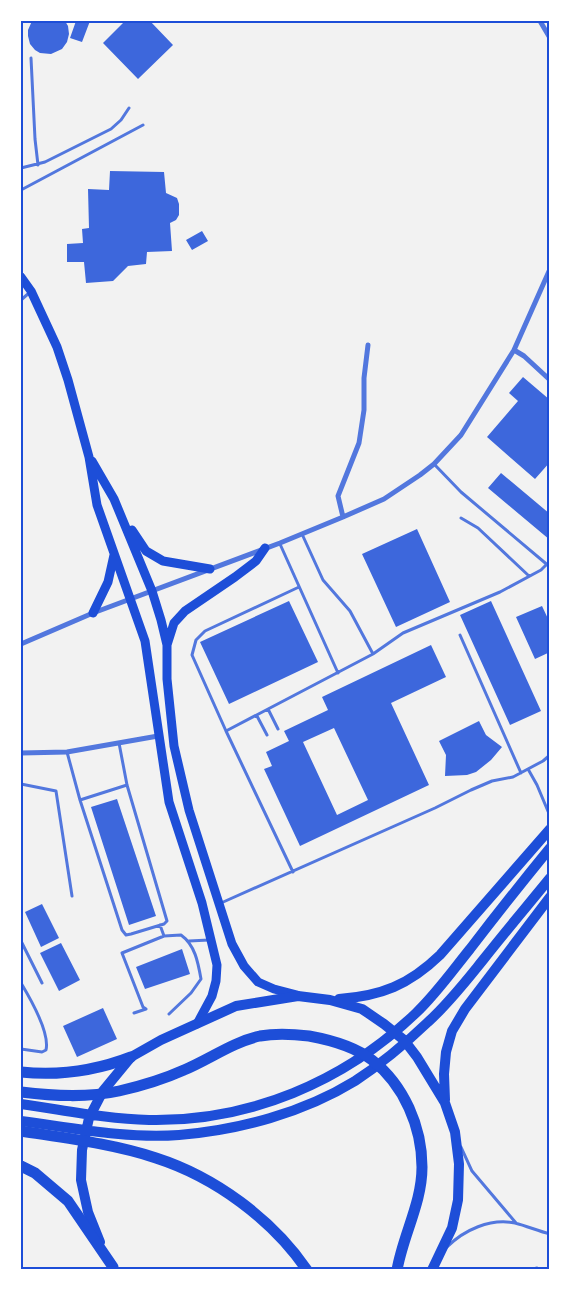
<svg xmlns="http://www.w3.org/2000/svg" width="571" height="1291" viewBox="0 0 571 1291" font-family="Lato,sans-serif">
<rect width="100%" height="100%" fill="#f2f2f2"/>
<!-- building -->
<path fill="#3d67dc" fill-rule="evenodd" d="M 32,21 L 65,21 L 68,26 L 69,34 L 67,42 L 62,49 L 51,54 L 40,53 L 35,50 L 30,44 L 28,36 L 28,30 Z
M 76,21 L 90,21 L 82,42 L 70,38 Z
M 125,21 L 150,21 L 173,45 L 138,79 L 103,43 Z
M 110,171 L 164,172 L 166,193 L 177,198 L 179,204 L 179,215 L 176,220 L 170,223 L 172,251 L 147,252 L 146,264 L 128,266 L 113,281 L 86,283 L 84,262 L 67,262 L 67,244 L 83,243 L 82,229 L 89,228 L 88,189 L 109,190 Z
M 202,231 L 208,241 L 192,250 L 186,240 Z
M 523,377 L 550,400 L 550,462 L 535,479 L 487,437 L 518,401 L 509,393 Z
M 501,473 L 550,514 L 550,540 L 488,488 Z
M 417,529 L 450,602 L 396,627 L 362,554 Z
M 289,601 L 318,662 L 229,704 L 200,642 Z
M 491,601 L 541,711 L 510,725 L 460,615 Z
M 542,606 L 550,623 L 550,652 L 535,659 L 516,617 Z
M 431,645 L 446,677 L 391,703 L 429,785 L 300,846 L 264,769 L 272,766 L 266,752 L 289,741 L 284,731 L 328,710 L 322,697 ZM 334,728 L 368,800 L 337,815 L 303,742 Z
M 479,721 L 486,735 L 502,747 L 491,760 L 476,772 L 467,775 L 445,776 L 446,755 L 439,741 Z
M 117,799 L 156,916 L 129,925 L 91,807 Z
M 42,904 L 59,938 L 41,947 L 25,912 Z
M 61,943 L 80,980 L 59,991 L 40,953 Z
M 182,949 L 190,974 L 145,989 L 136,967 Z
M 103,1008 L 117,1039 L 77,1057 L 63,1026 Z"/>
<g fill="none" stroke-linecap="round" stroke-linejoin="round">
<!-- service -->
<path stroke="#5277de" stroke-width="3" d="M 31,58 L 35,139 L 38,165
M 21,168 L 45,162 L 111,129 L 121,120 L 129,108
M 21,190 L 143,125
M 21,300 L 29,293
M 434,464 L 461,492 L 550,567
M 461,518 L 478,528 L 529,576
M 302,534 L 323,580 L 350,611 L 373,654
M 280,544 L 338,673
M 460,635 L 521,773
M 268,709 L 278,729
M 257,716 L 267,735
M 226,731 L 373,654 L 403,633 L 500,592 L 541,570 L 546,565
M 67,752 L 80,800 L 122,930 L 126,935 L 131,934 L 164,924 L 167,921 L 127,785 L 119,743
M 528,769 L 537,785 L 550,816
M 21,784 L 56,791 L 72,896
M 80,800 L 127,785
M 293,872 L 226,731 L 192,655 L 196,640 L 205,631 L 299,587
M 221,903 L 435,808 L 471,790 L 492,781 L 513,777 L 543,761 L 550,755
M 160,925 L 164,936
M 21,941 L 42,983
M 189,941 L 209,940
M 21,983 C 30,998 50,1033 46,1050 L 42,1052 L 21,1049
M 134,1013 L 146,1009 L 143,1007 L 122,953 L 164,936 L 181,935 C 195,945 198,962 201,979 L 191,993 L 169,1014
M 461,1147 L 472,1171 L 516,1223
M 447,1247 C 464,1230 490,1218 515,1223 C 527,1226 538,1231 550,1234
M 529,1270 L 537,1268 L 540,1270"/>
<!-- minor -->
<path stroke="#5277de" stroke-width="5" d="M 540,21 L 550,38
M 514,350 L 524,356 L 550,380
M 343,517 L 338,496 L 359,443 L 364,410 L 364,378 L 368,345
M 21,644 L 93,613 L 280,543 L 343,517 L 384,499 L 420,475 L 434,464 L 461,435 L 514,350 L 550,269
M 21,753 L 67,752 L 158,736"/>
<!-- secondary -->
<path stroke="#1d4ed8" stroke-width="9" d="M 21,277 L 31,291 L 57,347 L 68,380 L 89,457 L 97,505 L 145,641 L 169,802 L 202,903 L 217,965 L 216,981 L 212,996 L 197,1024
M 92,461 L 114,499 L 152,591 L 161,620 L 167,645 L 167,679 L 174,746 L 189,810 L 232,944 L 244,966 L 258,982 L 274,989 L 297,995
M 132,530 L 146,551 L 163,561 L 210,569
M 93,613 L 108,582 L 114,555
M 167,645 L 174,623 L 185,611 L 235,577 L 256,561 L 265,548"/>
<!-- primary -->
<path stroke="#1d4ed8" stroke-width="10" d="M 339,999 C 381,996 409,985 440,955 L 550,829
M 445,1100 L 444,1074 L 446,1052 L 452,1031 L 465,1009 L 550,897
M 21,1104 C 64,1110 106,1119 149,1120 C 249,1122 344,1082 416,1013 C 436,994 453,970 470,949 C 496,915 523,881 550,848
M 21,1121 C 73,1128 127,1139 179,1135 C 239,1130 303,1113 355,1081 C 381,1064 406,1043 428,1022 C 449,1003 466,981 483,960 C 505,932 528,905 550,878
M 100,1242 L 88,1212 L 81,1180 L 82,1150 L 89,1118 L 103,1091 L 131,1057 L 161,1040 L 236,1006 L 298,996 L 330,1000 L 362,1009 L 384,1024 L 404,1040 L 417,1057 L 445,1103 L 455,1132 L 459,1164 L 458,1200 L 452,1228 L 432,1270"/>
<!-- trunk -->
<path stroke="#1d4ed8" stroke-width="11" d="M 21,1072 C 60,1076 95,1071 131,1057
M 21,1092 C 54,1096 87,1098 119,1091 C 141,1086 164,1079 184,1070 C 210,1059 233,1042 260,1036 C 276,1033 293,1034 309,1036 C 331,1040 354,1046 372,1060 C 404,1085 422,1127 422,1167 C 422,1203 403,1235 397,1270
M 21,1131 C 65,1138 114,1144 156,1158 C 215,1177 272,1219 307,1270
M 21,1166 L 35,1173 L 68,1201 L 113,1267"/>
</g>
<!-- border -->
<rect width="571" height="1291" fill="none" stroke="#ffffff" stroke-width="45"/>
<rect x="22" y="22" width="526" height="1246" fill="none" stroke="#1d4ed8" stroke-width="2"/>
</svg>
